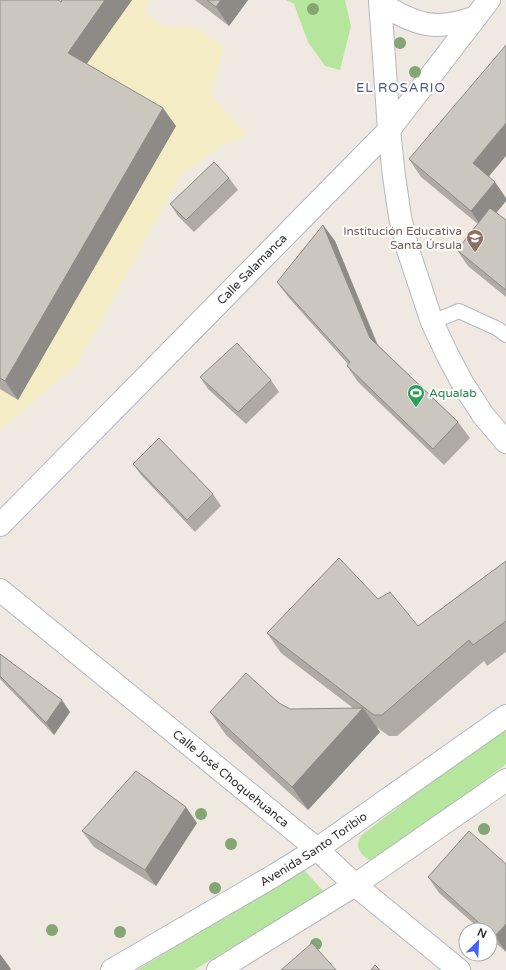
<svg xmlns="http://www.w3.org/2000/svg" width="506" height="970" viewBox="0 0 506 970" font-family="'Varela Round',sans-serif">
<rect width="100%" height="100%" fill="#efe9e1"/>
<!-- green -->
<path fill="#b6e59e" d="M 286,0 L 345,0 L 351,26 L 340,70 L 325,66 L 308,42 L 294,4 Z
M 506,724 L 506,764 L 376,863 C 363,858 352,848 362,835 Z
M 304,870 L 324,892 L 194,970 L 137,970 Z"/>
<!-- sand -->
<path fill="#f3ecc5" d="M 0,0 L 150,0 L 144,12 L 163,26 L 196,27 L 224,47 L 211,96 L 248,135 L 218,148 L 181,175 L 78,363 L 0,430 Z"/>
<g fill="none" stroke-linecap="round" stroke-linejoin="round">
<defs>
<path id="service" d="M 432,322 L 459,311 L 498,329 L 506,335"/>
<g id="minor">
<path id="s1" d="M 0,525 L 389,130 L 489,0"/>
<path id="s2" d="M 0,590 L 317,849 L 355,885 L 459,970"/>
</g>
<g id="tertiary">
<path d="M 380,0 L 389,130 L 394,176 L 400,217 L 408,250 L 432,322 L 447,354 L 463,384 L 483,415 L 506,442"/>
<path d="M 380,3 C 415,25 436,32 476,17"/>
<path id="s3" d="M 112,970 L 275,875 L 317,849 L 506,716"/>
<path d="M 218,970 L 355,885 L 506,780"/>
</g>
</defs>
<!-- service casing -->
<use href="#service" stroke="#b4b7c1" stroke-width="16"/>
<!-- minor casing -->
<use href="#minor" stroke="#b4b7c1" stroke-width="24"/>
<!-- tertiary casing -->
<use href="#tertiary" stroke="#b4b7c1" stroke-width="24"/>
<!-- service -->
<use href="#service" stroke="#fff" stroke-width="14"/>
<!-- minor -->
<use href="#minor" stroke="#fff" stroke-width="22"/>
<!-- tertiary -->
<use href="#tertiary" stroke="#fff" stroke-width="22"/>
</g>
<!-- trees -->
<g fill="#84a574">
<circle cx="313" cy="9" r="6"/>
<circle cx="400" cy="43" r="6"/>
<circle cx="415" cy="72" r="6"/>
<circle cx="201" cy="814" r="6"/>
<circle cx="484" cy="829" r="6"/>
<circle cx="231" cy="844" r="6"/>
<circle cx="215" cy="888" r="6"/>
<circle cx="52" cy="930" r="6"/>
<circle cx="120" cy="932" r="6"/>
<circle cx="316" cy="944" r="6"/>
</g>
<!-- wall -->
<path fill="#afaba4" d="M 0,0 L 61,2 L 62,0 L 132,0 L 86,64 L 176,126 L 18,400 L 0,389 Z
M 195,0 L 248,0 L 229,26 Z
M 409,159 L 489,176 L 506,201 L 496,213 L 506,220 L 506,297 L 468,266 L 457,250 L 478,224 L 421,177 Z
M 229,178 L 238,190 L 194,232 L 178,216 L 170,204 Z
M 323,225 L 335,241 L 378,345 L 458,422 L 470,438 L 444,465 L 358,382 L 347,366 L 348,364 L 289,298 L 277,282 Z
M 200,377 L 271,380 L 279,392 L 246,424 L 208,389 Z
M 133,464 L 213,494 L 221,506 L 195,532 L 141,475 Z
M 506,561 L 506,652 L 487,666 L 484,661 L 397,736 L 389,736 L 375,726 L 380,732 L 308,810 L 226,735 L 210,712 L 279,703 L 290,709 L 353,708 L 281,653 L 267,633 L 378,599 L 418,626 Z
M 0,654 L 70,712 L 54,735 L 0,679 Z
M 197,823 L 156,886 L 94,847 L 82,831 Z
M 469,831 L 506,952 L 490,938 L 490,930 L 481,930 L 439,893 L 428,877 Z"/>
<!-- shaded-wall -->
<path fill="#8e8b86" d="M 105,0 L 132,0 L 81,72 L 68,53 Z
M 221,0 L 248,0 L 229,26 L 216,7 Z
M 163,108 L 176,126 L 18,400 L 5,381 Z
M 506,123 L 506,156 L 485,181 L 473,163 Z
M 495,182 L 506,198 L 506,201 L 483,229 L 471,211 Z
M 323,225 L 335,241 L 381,354 L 370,338 Z
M 62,700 L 70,712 L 54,735 L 46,723 Z
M 363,708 L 380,732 L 308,810 L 292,787 Z
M 186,807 L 197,823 L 156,886 L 145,870 Z
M 506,924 L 506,952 L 495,936 Z
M 0,954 L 11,969 L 10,970 L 0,970 Z"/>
<!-- building -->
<path fill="#cbc7bf" stroke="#8e8b86" d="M 0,0 L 58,0 L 61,2 L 62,0 L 105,0 L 68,53 L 163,108 L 5,381 L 0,378 Z
M 207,0 L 221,0 L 216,7 Z
M 506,45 L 506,123 L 473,163 L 495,182 L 471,211 L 409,159 Z
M 214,162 L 229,178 L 186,220 L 170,204 Z
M 490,208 L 506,220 L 506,290 L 457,250 Z
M 323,225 L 370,338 L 458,422 L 433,449 L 347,366 L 350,362 L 277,282 Z
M 237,343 L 271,380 L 238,412 L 200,377 Z
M 159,438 L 213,494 L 187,520 L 133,464 Z
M 339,558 L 378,599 L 390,592 L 418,626 L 506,561 L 506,621 L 473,645 L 469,640 L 382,715 L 374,715 L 267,633 Z
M 0,654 L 62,700 L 46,723 L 0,676 Z
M 246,673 L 279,703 L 290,709 L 363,708 L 292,787 L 210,712 Z
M 136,771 L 186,807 L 145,870 L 82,831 Z
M 469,831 L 506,864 L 506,924 L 495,936 L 490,932 L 490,930 L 487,930 L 428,877 Z
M 312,943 L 336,970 L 281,970 Z
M 375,965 L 380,970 L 371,970 Z"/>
<!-- icons -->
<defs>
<symbol id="school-pin" viewBox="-11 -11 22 30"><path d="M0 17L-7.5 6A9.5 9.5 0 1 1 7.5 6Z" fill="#8d6e63" stroke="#fff"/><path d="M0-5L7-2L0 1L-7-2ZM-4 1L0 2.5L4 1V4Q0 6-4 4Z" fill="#fff"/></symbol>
<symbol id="stadium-pin" viewBox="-11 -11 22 30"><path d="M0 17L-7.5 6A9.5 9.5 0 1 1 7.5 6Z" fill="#2e9e5b" stroke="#fff"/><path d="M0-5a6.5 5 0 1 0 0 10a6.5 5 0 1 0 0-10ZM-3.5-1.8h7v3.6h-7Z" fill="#fff"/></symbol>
</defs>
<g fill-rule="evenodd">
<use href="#school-pin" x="465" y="228" width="20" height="27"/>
<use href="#stadium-pin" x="406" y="383" width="20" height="27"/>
</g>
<g text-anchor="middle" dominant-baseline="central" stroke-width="4" stroke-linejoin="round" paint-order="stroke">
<!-- education labels -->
<g font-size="12" fill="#785e54" stroke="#fff" text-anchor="end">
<text x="462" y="231">Institución Educativa<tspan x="462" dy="14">Santa Úrsula</tspan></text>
</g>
<!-- street labels -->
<g font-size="12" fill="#2e2e2e" stroke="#fff">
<text stroke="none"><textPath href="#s1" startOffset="359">Calle Salamanca</textPath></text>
<text stroke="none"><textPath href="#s2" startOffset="298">Calle José Choquehuanca</textPath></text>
<text stroke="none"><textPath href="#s3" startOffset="235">Avenida Santo Toribio</textPath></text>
</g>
<!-- leisure labels -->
<g font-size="12" fill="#27864d" stroke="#fff" text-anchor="start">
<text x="429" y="393">Aqualab</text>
</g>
<!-- neighbourhood labels -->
<g font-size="13" letter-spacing="1" fill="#4d5680" stroke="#fff">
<text x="401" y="88">EL ROSARIO</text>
</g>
</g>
<!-- north arrow -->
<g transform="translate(478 942) rotate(24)"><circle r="19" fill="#ffffff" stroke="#ababab"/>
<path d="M0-3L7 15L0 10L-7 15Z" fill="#4264fb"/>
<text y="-6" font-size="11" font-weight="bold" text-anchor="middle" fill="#2e2e2e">N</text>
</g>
</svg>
